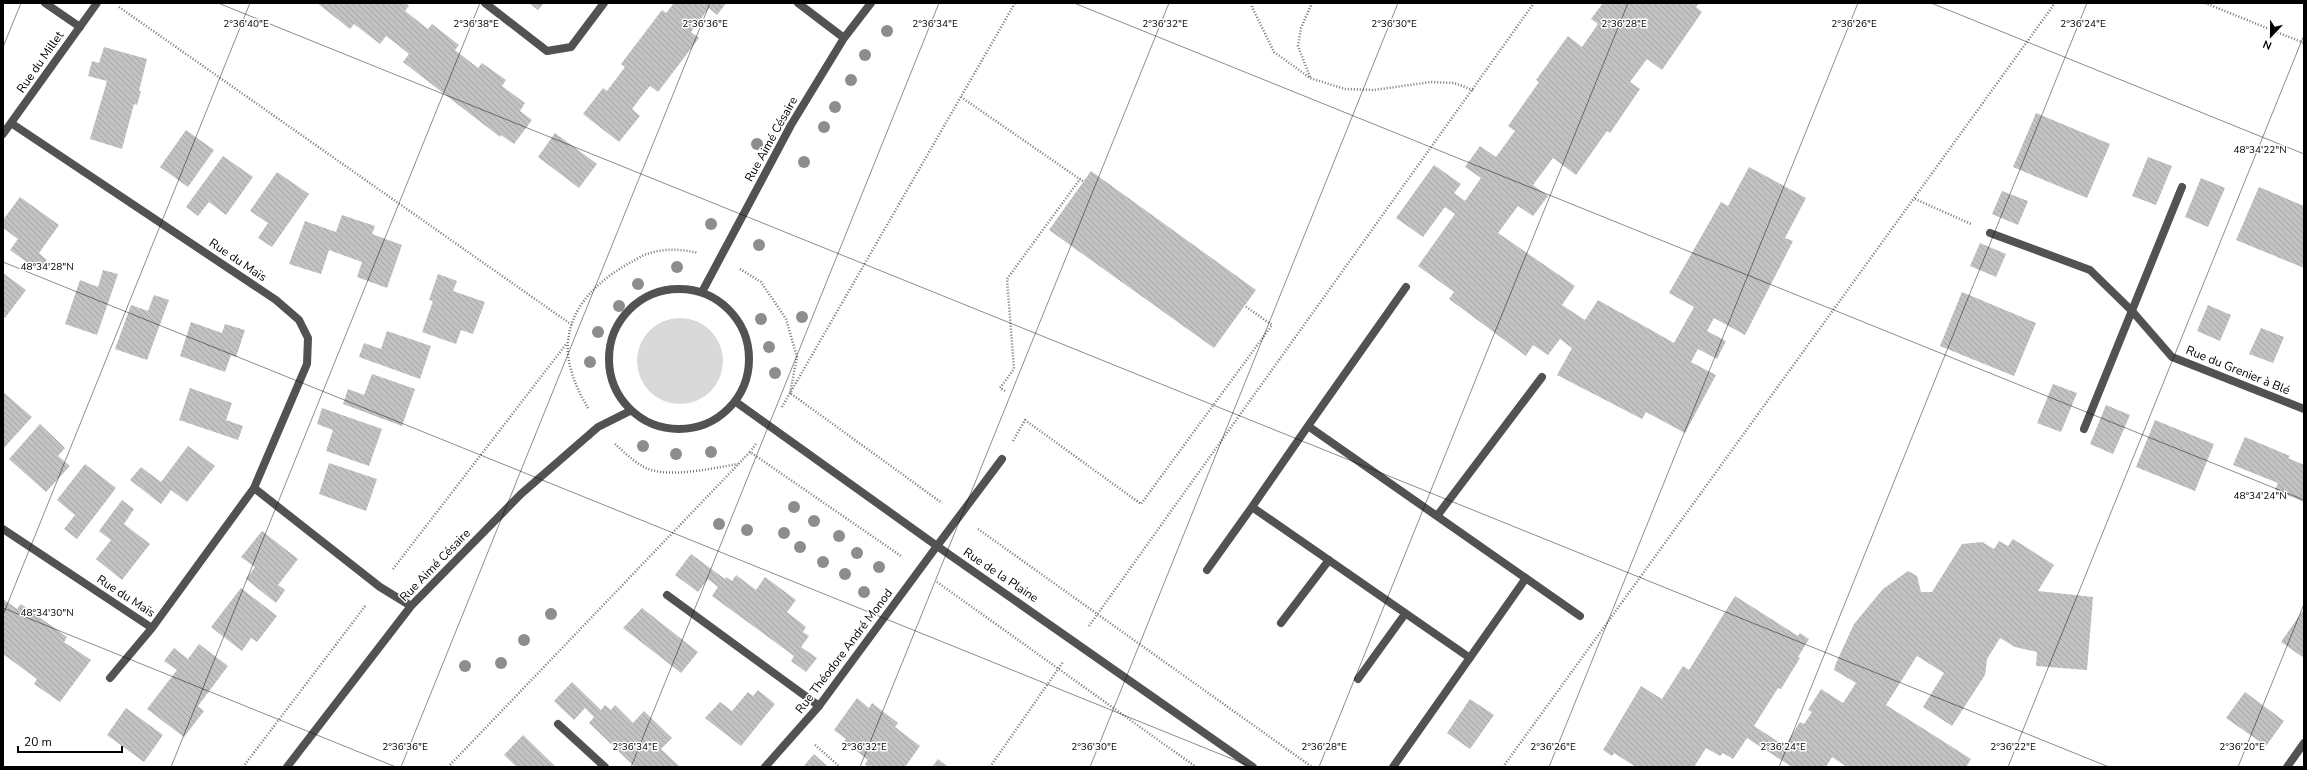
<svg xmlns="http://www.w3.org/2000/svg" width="2307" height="770" viewBox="0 0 2307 770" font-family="'Nunito Sans',sans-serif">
<defs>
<pattern id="building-back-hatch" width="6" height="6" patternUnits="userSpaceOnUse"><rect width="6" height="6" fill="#c2c2c2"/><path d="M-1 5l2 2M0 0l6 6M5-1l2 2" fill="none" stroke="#a5a5a5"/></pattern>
</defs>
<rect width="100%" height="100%" fill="#fff"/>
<!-- grass -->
<path fill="#d9d9d9" d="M637 361a43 43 0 1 1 86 0a43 43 0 1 1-86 0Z"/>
<!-- building -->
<path fill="url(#building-back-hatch)" d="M 317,3 L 405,3 L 409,6 L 405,11 L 428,29 L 432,24 L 459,45 L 455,50 L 478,68 L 482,63 L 506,80 L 502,86 L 525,103 L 520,111 L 532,120 L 514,144 L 501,135 L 500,137 L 403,62 L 409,54 L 398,45 L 386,36 L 380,44 L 354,24 L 350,29 Z
M 529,3 L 544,3 L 538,10 Z
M 674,3 L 726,3 L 717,15 L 709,8 L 691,32 L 699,38 L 658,92 L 650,86 L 641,97 L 632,109 L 640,116 L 619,142 L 583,114 L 603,88 L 607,91 L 625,67 L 621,64 L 662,10 L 666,13 Z
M 1603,3 L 1699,3 L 1696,7 L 1702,12 L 1662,70 L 1647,59 L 1630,82 L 1640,89 L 1610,133 L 1607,131 L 1576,175 L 1553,158 L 1533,185 L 1548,196 L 1533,216 L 1518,206 L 1498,233 L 1575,286 L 1562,305 L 1585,320 L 1598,300 L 1674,343 L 1694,307 L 1669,293 L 1721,202 L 1728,206 L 1749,167 L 1806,198 L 1785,238 L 1793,241 L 1745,335 L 1714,318 L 1707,331 L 1726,341 L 1717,359 L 1698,349 L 1691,362 L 1716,375 L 1685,433 L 1646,412 L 1642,419 L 1557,375 L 1572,348 L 1560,339 L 1548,355 L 1533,345 L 1526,356 L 1449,299 L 1454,292 L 1418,266 L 1455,214 L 1445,207 L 1423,237 L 1396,218 L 1434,165 L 1461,184 L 1454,193 L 1465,201 L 1481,178 L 1465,167 L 1480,146 L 1496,157 L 1515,131 L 1508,126 L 1539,82 L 1536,80 L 1568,36 L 1582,47 L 1598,24 L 1591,19 Z
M 104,47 L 147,59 L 139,91 L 141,91 L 137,105 L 134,104 L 122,149 L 90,139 L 107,81 L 88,76 L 92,61 L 99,63 Z
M 2036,113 L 2110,144 L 2087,198 L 2013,167 Z
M 186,130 L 214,150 L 188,187 L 160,167 Z
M 555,133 L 597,164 L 579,188 L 538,157 Z
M 223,156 L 253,177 L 226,215 L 209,202 L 198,216 L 186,207 Z
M 2148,157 L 2172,166 L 2156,205 L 2132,196 Z
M 1091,171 L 1256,290 L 1214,348 L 1049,230 Z
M 277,172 L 309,194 L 272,247 L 258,238 L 268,223 L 250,211 Z
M 2201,178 L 2225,188 L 2208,227 L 2185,217 Z
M 2259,187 L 2304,206 L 2304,268 L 2236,240 Z
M 2002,191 L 2028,201 L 2018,225 L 1992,214 Z
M 20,197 L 59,225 L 39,253 L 47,260 L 39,271 L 10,250 L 18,239 L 3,228 L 3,220 Z
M 342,215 L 375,226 L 372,234 L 402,245 L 387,288 L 357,277 L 362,262 L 329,250 L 321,274 L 289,264 L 305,221 L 336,232 Z
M 1980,243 L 2006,254 L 1996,277 L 1970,266 Z
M 103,270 L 118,274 L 97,335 L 65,324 L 80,280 L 98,287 Z
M 3,273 L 26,290 L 5,318 L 3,316 Z
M 438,274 L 457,281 L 453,291 L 485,302 L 473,334 L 461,330 L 456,344 L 422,332 L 433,301 L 429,300 Z
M 1962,292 L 2036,323 L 2014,376 L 1940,346 Z
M 154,295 L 169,300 L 147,360 L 115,349 L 131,305 L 148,311 Z
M 2208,305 L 2231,315 L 2220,341 L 2197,331 Z
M 191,322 L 222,333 L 225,324 L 245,330 L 236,357 L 231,355 L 225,372 L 180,356 Z
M 2261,328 L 2284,337 L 2273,363 L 2249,354 Z
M 387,331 L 431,346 L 420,379 L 359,357 L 364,343 L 381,349 Z
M 372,374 L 415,389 L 402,426 L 343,404 L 348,389 L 364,395 Z
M 2053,384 L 2077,393 L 2061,432 L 2037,423 Z
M 190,388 L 232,403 L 226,420 L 243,426 L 238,440 L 179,420 Z
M 3,392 L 32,417 L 3,449 Z
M 2106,405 L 2130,415 L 2113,454 L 2090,444 Z
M 322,408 L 382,429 L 369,466 L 326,451 L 333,430 L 317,424 Z
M 2155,420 L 2214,444 L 2195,491 L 2136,467 Z
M 40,424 L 65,448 L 58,456 L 70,466 L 46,492 L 9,459 Z
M 2245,437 L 2290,456 L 2288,458 L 2304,465 L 2304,502 L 2275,490 L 2278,483 L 2233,465 Z
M 188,446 L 215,466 L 187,502 L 171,490 L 161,504 L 130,480 L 141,467 L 161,482 Z
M 329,463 L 377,479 L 366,511 L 319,494 Z
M 85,464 L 116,488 L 77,539 L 64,529 L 75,515 L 57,500 Z
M 122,500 L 134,509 L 124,524 L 150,544 L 122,580 L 96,559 L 111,540 L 99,531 Z
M 262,531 L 298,559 L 278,585 L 285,590 L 276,603 L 246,579 L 255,567 L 241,557 Z
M 2013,539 L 2054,565 L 2038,591 L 2093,597 L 2087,670 L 2036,666 L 2037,652 L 2015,647 L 2000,638 L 1987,659 L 1985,675 L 1952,726 L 1923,707 L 1944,673 L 1917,656 L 1886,705 L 1971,759 L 1966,767 L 1847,767 L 1832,757 L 1826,767 L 1792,767 L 1747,738 L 1733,759 L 1723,753 L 1720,756 L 1706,748 L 1694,767 L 1636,767 L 1614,753 L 1612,756 L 1603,750 L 1641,686 L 1662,699 L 1683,666 L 1689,670 L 1735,596 L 1798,636 L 1800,633 L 1809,639 L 1798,657 L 1800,658 L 1781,689 L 1778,688 L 1754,726 L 1785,746 L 1800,722 L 1804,724 L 1812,712 L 1808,710 L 1821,689 L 1843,703 L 1856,683 L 1834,670 L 1836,663 L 1854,624 L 1883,589 L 1908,571 L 1917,576 L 1921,592 L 1932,592 L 1962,544 L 1982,542 L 1994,549 L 1999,541 L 2008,546 Z
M 691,554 L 725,579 L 726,577 L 732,581 L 736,575 L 756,590 L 765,577 L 796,600 L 787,612 L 806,627 L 803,632 L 809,636 L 801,647 L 817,658 L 806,672 L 791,661 L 794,656 L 712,596 L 718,587 L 708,579 L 698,592 L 675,575 Z
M 241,588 L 277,616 L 257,642 L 251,638 L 242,651 L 211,627 Z
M 3,599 L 17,609 L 21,604 L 67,637 L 64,642 L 91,660 L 60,702 L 34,684 L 37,679 L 3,654 Z
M 642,608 L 698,652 L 681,673 L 623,628 Z
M 2304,609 L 2304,658 L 2281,642 Z
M 199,644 L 228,666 L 198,706 L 204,711 L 184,737 L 147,709 L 177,670 L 164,661 L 174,648 L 188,659 Z
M 572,682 L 601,710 L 605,705 L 611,710 L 615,705 L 633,723 L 644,711 L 672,738 L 661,749 L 679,766 L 635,767 L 589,723 L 594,717 L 585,708 L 574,720 L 554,701 Z
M 758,690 L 775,704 L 741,746 L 705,718 L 720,702 L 732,711 L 748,692 L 753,696 Z
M 2245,692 L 2284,721 L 2266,746 L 2226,718 Z
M 857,698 L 869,708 L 872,703 L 898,723 L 895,727 L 920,746 L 905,767 L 869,767 L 865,764 L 868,760 L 844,741 L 846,739 L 834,730 Z
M 1470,699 L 1494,715 L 1470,749 L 1447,733 Z
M 126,708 L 163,735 L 144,762 L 107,735 Z
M 523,735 L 556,767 L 517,767 L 504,755 Z
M 814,754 L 828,767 L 803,767 Z
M 938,759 L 948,767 L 932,767 Z"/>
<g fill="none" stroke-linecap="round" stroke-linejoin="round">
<!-- path -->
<path stroke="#747474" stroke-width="2.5" stroke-dasharray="1 2" stroke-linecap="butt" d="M 1252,3 L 1252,7 L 1274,52 L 1310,78 L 1345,89 L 1374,90 L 1431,82 L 1454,83 L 1473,90
M 2205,3 L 2304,43
M 119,7 L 572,325
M 1310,77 L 1298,46 L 1301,28 L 1312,3
M 961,97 L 1084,182
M 1915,199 L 1971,224
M 740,269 L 761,282 L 786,319 L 797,357 L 790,393 L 942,503
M 1005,391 L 1000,388 L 1014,369 L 1007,279 L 1080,179
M 782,407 L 1015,3
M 588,408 C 577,390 566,365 568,342 C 571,304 601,279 631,262 C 636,260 642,255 647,254 C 664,248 682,249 698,253
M 1013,441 L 1025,420 L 1141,504 L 1272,325 L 1245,306
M 615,444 C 626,454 640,468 655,471 C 679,476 714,468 738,464
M 756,444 L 750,452 L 901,556
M 978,529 L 1312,767
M 393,569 L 567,343
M 937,582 L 1196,767
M 1089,626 L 1534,3
M 815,745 L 840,767
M 243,767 L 366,605
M 448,767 L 750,452
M 990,767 L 1063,662
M 1503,767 L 2055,3"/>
<!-- lane -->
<path stroke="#525252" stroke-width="8" d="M 45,3 L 80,27
M 1308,426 L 1406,287
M 2084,429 L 2182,187
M 1437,516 L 1542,377
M 937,546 L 1002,459
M 1207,570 L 1252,507
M 667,595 L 819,706
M 1281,623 L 1329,560
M 1470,658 L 1252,507 L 1308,426 L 1580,616
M 1358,679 L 1405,614
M 558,724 L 605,767
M 1393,767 L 1526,578"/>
<!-- street -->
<path stroke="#525252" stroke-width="8" d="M 485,3 L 547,51 L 571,47 L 604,3
M 798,3 L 844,38
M 3,134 L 97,3
M 1990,233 L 2090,270 L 2132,311 L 2172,357 L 2304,409
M609 359a70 70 0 1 1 140 0a70 70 0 1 1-140 0Z
M 702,292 L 791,125 L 844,38 L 871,3
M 736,402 L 937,546 L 1253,767
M 254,488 L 380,587 L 411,606
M 3,529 L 152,628 L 254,488 L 307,364 L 308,338 L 299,320 L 276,300 L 11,123
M 110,678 L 152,628
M 287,767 L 411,606 L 521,494 L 598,427 L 630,411
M 765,767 L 819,706 L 937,546
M 2287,767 L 2304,743"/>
</g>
<!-- trees -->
<g fill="#8d8d8d">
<circle cx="887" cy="31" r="6"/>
<circle cx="865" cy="55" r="6"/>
<circle cx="851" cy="80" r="6"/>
<circle cx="835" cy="107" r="6"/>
<circle cx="824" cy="127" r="6"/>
<circle cx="757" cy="144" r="6"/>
<circle cx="804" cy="162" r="6"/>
<circle cx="711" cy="224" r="6"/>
<circle cx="759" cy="245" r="6"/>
<circle cx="677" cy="267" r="6"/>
<circle cx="638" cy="284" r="6"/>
<circle cx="619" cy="306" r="6"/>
<circle cx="802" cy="317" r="6"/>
<circle cx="761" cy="319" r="6"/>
<circle cx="598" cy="332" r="6"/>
<circle cx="769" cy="347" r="6"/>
<circle cx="590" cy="362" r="6"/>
<circle cx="775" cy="373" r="6"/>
<circle cx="643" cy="446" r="6"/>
<circle cx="711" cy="452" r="6"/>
<circle cx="676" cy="454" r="6"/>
<circle cx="794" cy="507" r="6"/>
<circle cx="814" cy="521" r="6"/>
<circle cx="719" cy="524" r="6"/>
<circle cx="747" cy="530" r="6"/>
<circle cx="784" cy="533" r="6"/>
<circle cx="839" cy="536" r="6"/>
<circle cx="800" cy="547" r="6"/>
<circle cx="857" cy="553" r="6"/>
<circle cx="823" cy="562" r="6"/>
<circle cx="879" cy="567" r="6"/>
<circle cx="845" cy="574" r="6"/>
<circle cx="864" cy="592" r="6"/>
<circle cx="551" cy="614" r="6"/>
<circle cx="524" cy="640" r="6"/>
<circle cx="501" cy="663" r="6"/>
<circle cx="465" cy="666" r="6"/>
</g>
<!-- ticks -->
<path fill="none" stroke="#000" stroke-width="1" stroke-opacity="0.45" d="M 218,3 L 2109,767M 1074,3 L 2304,500M 1931,3 L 2304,154M 3,47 L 21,3M 3,262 L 1252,767M 3,608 L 396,767M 3,615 L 250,3M 171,767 L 480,3M 401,767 L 710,3M 631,767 L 939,3M 860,767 L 1169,3M 1090,767 L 1398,3M 1319,767 L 1628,3M 1549,767 L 1858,3M 1779,767 L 2087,3M 2008,767 L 2304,35M 2238,767 L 2304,604"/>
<g text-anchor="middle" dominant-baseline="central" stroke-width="3" stroke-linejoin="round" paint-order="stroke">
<!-- street labels -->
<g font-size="12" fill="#000" stroke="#fff">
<text transform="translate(40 62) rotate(-55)">Rue du Millet</text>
<text transform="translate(771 139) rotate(-61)">Rue Aimé Césaire</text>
<text transform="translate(238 260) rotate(34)">Rue du Maïs</text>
<text transform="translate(2238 370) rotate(22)">Rue du Grenier à Blé</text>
<text transform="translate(435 565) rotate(-46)">Rue Aimé Césaire</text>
<text transform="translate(1001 575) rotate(34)">Rue de la Plaine</text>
<text transform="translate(126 596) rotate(33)">Rue du Maïs</text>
<text transform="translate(844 651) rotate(-53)">Rue Théodore André Monod</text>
</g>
</g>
<g font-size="10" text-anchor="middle" fill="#000" stroke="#fff" stroke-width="3" stroke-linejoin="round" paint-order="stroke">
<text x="246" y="27">2°36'40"E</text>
<text x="476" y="27">2°36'38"E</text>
<text x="705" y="27">2°36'36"E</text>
<text x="935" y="27">2°36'34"E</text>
<text x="1165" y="27">2°36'32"E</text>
<text x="1624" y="27">2°36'28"E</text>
<text x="1854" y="27">2°36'26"E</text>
<text x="2083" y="27">2°36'24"E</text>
<text x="1394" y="27">2°36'30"E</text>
<text x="2260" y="153">48°34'22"N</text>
<text x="47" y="270">48°34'28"N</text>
<text x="2260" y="499">48°34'24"N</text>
<text x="47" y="616">48°34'30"N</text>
<text x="405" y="750">2°36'36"E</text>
<text x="635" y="750">2°36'34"E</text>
<text x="864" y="750">2°36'32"E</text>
<text x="1094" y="750">2°36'30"E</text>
<text x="1324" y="750">2°36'28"E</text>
<text x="1553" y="750">2°36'26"E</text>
<text x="1783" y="750">2°36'24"E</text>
<text x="2013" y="750">2°36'22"E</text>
<text x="2242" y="750">2°36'20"E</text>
</g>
<!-- border -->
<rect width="2307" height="770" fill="none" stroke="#000000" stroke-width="8"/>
<!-- north arrow -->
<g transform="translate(2271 36) rotate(202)" stroke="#ffffff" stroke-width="3" paint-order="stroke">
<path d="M0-3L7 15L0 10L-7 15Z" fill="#000000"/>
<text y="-6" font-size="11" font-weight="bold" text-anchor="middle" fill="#000000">N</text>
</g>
<!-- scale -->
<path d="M18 746v6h104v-6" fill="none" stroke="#000000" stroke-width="2"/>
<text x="24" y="746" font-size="12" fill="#000000" stroke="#ffffff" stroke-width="3" paint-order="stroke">20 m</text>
</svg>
